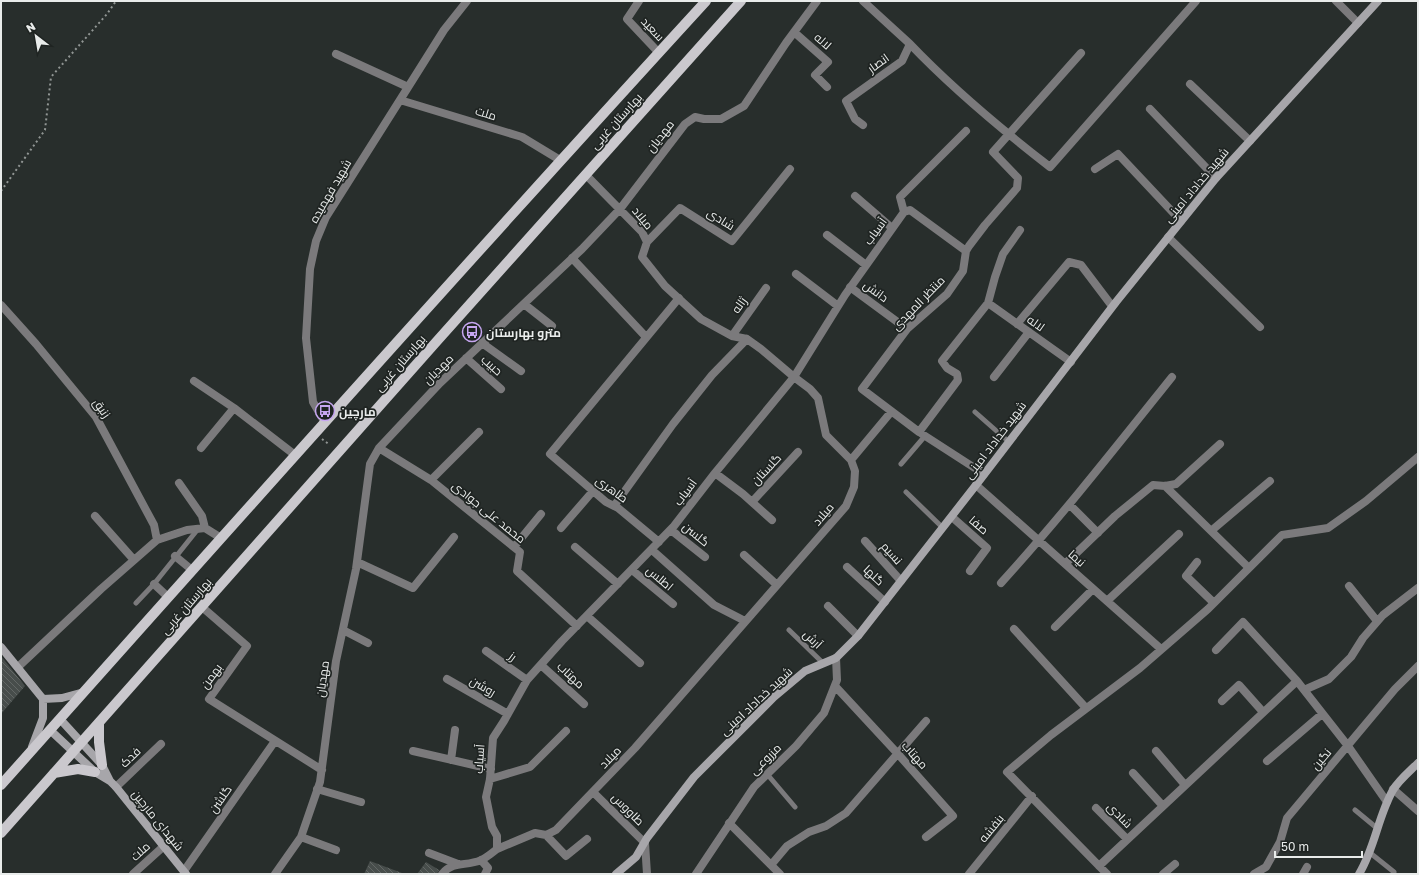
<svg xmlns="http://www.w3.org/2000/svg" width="1419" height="875" viewBox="0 0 1419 875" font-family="'Golos Text',Cairo,sans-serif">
<defs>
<pattern id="building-back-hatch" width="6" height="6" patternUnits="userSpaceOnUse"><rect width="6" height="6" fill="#474d4b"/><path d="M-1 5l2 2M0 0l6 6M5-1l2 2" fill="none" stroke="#626765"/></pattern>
</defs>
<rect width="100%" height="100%" fill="#282e2c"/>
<!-- building -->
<path fill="url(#building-back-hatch)" d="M 1,656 L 25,686 L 1,714 Z
M 370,861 L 402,873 L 402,874 L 364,874 Z
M 426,862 L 439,870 L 437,874 L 417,874 Z"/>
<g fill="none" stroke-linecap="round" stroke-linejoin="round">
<!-- path -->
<path stroke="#919694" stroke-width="2" stroke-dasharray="2 3" stroke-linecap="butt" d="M 1,191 L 45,130 L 51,77 L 107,14 L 116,1
M 322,439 L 330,445"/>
<!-- lane -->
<path stroke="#7b7a7c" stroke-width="5" d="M 975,412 L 1009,442
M 901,464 L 925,436
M 906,492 L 943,528
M 136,603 L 154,584 L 198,529
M 789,630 L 823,663
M 767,774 L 795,807
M 1355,810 L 1378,829
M 1369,852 L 1394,872"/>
<!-- street -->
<path stroke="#7b7a7c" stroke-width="8" d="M 639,1 L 627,19 L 659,53
M 863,1 L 910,44 L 902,61 L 846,101 L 855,119 L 863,125
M 1336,1 L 1358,23
M 794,32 L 828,62 L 815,75 L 827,87
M 910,44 C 953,89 1001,129 1050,167 L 1196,1
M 336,54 L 408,87
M 1190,84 L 1250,141
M 400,100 L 522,137 L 560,160
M 1150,109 L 1216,178
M 1095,169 L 1118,154 L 1181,221
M 855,196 L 892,228
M 904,212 L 900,197 L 966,131
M 904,212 L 910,210 L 966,251
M 827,235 L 866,265
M 1168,237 L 1260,327
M 647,242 L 680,208 L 732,241 L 790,169
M 572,258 L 646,337
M 796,274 L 838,306
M 850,287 L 907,329
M 988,303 L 1071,362
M 524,304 L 552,326
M 1,305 L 36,344 L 96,417 L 154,525 L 157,540
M 1017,324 L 1069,262 L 1081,265 L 1112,306
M 732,336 L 766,288
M 482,343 L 521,371
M 466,358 L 501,389
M 994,377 L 1029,332
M 194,381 L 234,408 L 295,455
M 324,421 L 313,402 L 306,338 L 310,269 L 316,241 L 326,217 L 400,100 L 444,30 L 467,1
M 919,432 L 958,380 L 957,374 L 947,368 L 942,361 L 988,303 L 995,277 L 1003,254 L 1020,230
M 201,448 L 234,408
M 379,448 L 431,480 L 520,552 L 517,571 L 577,626
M 851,460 L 891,412
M 715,473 L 743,494 L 772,520
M 984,474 L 919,432 L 862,389 L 907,329 L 947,294 L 963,271 L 966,251 L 969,246 L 985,225 L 1017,188 L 1018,178 L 993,152 L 1081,53
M 431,480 L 479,432
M 179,483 L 202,516 L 205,528
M 976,485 L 1161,649
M 1165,486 L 1249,568
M 752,502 L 798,452
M 1070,505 L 1098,533
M 614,506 L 673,424 L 712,375 L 747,339
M 95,516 L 134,560
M 952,517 L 987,548 L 970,571
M 561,528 L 593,491
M 671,530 L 705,557
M 1211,531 L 1270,481
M 865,541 L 901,581
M 659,542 L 618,508 L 606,502 L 550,454 L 679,298
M 514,547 L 541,514
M 575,547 L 618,584
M 652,550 L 714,605 L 745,621
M 744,555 L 777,585
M 175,556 L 192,570
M 357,562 L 413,588 L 454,537
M 1197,562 L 1186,576 L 1214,603
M 1065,564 L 1115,516 L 1153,485 L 1165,486 L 1176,484 L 1220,444
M 847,567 L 885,602
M 632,570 L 673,604
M 1001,583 C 1061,517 1116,447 1172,377
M 154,584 L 168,597
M 1349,586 L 1377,621
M 1107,601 L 1179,534
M 828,606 L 858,636
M 202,607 L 247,646 L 209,699 L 322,770
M 587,616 L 640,663
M 1055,627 L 1093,589
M 1014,629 L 1086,708
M 343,630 L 368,643
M 1216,650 L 1243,622 L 1297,681 L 1348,746 L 1387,802
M 486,651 L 527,680
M 541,665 L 584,704
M 18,667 L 101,589 L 157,540 L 187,530 L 205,528 L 221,538
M 447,679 L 508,714
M 835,686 L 898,754 L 953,816 L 926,837
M 1304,690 L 1329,679 L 1351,657 L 1363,638 L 1383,615 L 1418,588
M 1222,701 L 1239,685 L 1263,712
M 413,751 L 491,769
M 1156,751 L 1185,785
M 451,760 L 455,730
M 1267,761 L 1322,714
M 1133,773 L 1163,806
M 490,779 L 530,767 L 566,731
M 116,787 L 161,744
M 317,789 L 361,802
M 1393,789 L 1418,811
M 593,792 L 645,843 L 647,874
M 1096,808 L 1127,839
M 729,823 L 780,874
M 546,835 L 566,856 L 587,839
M 301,837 L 336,850
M 497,849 L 535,833 L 546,835 L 556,830 L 635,748 L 846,506 L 854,487 L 855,471 L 851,460 L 826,435 L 818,398 L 810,389 L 794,377 L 761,349 L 747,339 L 732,336 L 701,319 L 665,286 L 642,257 L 647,242 L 642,232 L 586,175
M 429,853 L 458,864
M 481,860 L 488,868 L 485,874
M 771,865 L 787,846 L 809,832 L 826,826 L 846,813 L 926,721
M 1099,866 L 1297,681
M 184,871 L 275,741
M 133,874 L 164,846
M 275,874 L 301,837 L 320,782 L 336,661 L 356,569 L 370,464 L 379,448 L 440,383 L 582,249 L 620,209 L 685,124 L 695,117 L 704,119 L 721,119 L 744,106 L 786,43 L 817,1
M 442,874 C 454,860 466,867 481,860 C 486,858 492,853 497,849 L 497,836 L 492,827 L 486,797 L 490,779 L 493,738 L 504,721 L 527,680 L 562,641 L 674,526 L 715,473 L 794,377 L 845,295 L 904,212
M 696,874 L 754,787 L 796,746 L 824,713 L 837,680 L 836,658
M 969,874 L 1032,796
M 1107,874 L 1007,772 L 1051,735 L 1140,668 L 1208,609 L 1282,535 L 1328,528 L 1366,501 L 1418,457
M 1163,874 L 1175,864
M 1254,874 L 1266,867 L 1280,842 L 1287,818 L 1395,689 L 1418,666
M 1303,874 L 1307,867"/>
<!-- secondary -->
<path stroke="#a7a6aa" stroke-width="8" d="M 1,647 L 43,699 L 43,718 L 32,747
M 43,699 L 62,698 L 84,692
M 60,719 L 102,765 L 110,781
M 50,730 L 95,772 L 110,781 L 116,787 L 186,874
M 616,874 L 636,857 L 647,838 L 694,777 L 774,697 L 805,671 L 836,658 L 858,636 L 976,485 L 1116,302 L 1216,178 L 1378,1
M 1359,874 C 1375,848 1378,816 1393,790 C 1399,780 1410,771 1418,763"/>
<!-- primary -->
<path stroke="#cac8cd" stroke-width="10" d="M 99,723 L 99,742 L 102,765
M 54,773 L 78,769 L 95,772
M 1,785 C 235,522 469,260 706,1
M 1,833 L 437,341 L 741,1"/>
</g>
<!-- icons -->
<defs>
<symbol id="bus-ring" viewBox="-11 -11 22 22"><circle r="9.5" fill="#1f2422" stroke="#c6a6f0" stroke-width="1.5"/><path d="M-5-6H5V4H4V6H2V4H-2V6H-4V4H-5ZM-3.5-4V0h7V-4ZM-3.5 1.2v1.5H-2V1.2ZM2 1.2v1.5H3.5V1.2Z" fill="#c6a6f0"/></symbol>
</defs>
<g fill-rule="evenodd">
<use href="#bus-ring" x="461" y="321" width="22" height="22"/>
<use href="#bus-ring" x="314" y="400" width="22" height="22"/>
</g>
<g text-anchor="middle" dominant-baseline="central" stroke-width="3.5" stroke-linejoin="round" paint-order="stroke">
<!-- street labels -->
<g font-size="12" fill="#e9eceb" stroke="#1f2422">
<text transform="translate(653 29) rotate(47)">سعید</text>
<text transform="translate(823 41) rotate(41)">لاله</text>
<text transform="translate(878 63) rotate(-36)">انصار</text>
<text transform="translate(486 113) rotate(17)">ملت</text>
<text transform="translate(616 121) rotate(-48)">بهارستان غربی</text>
<text transform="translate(660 136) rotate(-52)">مهدیان</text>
<text transform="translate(1196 185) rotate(-50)">شهید خداداد امینی</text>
<text transform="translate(330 191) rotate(-60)">شهید فهمیده</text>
<text transform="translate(643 218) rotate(51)">میلاد</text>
<text transform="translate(721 219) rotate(32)">شادی</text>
<text transform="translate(875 231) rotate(-54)">آسیاب</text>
<text transform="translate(876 291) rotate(36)">دانش</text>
<text transform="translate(918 303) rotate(-46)">منتظر المهدی</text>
<text transform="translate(739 305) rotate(-54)">ژاله</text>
<text transform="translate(1036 323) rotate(35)">لاله</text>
<text transform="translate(400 363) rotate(-49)">بهارستان غربی</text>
<text transform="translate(492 365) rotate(42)">حبیب</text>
<text transform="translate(438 369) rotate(-45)">مهدیان</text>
<text transform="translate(102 408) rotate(55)">زنبق</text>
<text transform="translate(995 440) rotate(-53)">شهید خداداد امینی</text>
<text transform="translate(766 469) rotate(-47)">گلستان</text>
<text transform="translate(612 489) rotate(36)">طاهری</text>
<text transform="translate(685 492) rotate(-53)">آسیاب</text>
<text transform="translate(489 512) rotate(39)">محمد علی جوادی</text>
<text transform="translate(823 514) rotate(-49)">میلاد</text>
<text transform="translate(979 525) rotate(41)">صفا</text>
<text transform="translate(696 534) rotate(39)">گلسن</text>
<text transform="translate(892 553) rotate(48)">نسیم</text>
<text transform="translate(1077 558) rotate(42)">نیما</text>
<text transform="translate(874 575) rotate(43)">گلها</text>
<text transform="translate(660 578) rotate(40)">اطلس</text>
<text transform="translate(186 606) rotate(-49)">بهارستان غربی</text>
<text transform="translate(813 639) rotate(44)">آرش</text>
<text transform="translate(513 656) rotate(36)">رز</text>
<text transform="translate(571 675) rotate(43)">مهتاب</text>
<text transform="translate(211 676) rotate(-54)">بهمن</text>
<text transform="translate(322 679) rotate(-82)">مهدیان</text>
<text transform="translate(483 686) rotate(30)">روشن</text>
<text transform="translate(756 701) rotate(-43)">شهید خداداد امینی</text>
<text transform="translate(915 755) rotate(48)">مهتاب</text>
<text transform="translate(130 757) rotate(-44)">فدک</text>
<text transform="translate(610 757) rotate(-46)">میلاد</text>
<text transform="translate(479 759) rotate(-86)">آسیاب</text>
<text transform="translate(765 759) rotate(-45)">مزروعی</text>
<text transform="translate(1321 759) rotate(-50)">نگین</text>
<text transform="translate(220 799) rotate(-55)">گلشن</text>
<text transform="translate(628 809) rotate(45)">طاووس</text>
<text transform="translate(1120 815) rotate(46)">شادی</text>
<text transform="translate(158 820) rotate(51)">شهدای مارچین</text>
<text transform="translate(991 828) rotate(-51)">بنفشه</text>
<text transform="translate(140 851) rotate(-42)">ملت</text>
</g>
<!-- poi labels -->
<g font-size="12" font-weight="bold" fill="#e9eceb" stroke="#1f2422" text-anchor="start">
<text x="486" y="332">مترو بهارستان</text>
<text x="339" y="411">مارچین</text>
</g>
</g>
<!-- border -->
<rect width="1419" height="875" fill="none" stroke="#e9eceb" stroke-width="4"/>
<!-- north arrow -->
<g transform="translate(36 36) rotate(329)" stroke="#1f2422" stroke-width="3" paint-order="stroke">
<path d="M0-3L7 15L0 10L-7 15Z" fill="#e9eceb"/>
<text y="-6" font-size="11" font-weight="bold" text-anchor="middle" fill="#e9eceb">N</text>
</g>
<!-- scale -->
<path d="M1275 851v6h87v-6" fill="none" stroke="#e9eceb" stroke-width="2"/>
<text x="1281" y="851" font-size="12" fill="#e9eceb" stroke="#1f2422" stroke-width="3" paint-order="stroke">50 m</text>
</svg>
